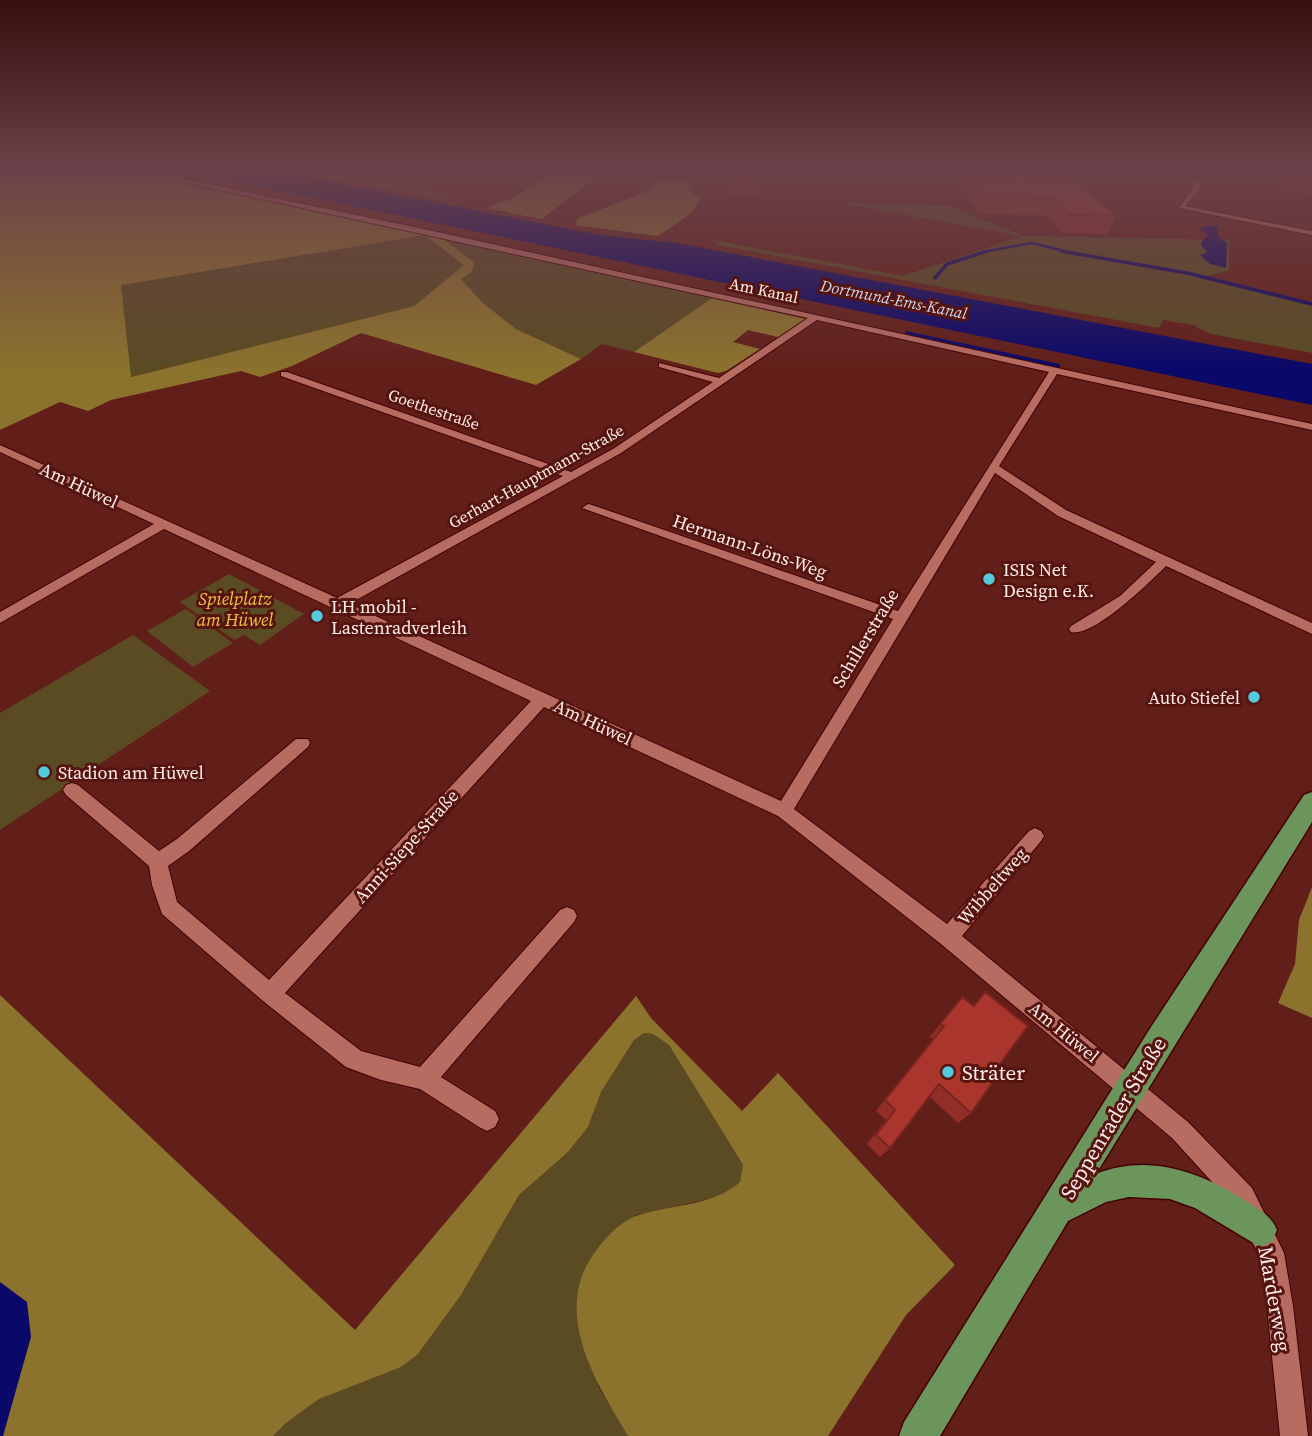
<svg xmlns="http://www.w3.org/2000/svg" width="1312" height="1436" viewBox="0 0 1312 1436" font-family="'Source Serif 4',serif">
<rect width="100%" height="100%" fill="#621f19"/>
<!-- green -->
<path fill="#5a4b23" d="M 16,169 L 118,169 L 288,204 L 426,235 L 465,265 L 414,306 L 130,377 Z
M 344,169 L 403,169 L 378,180 L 451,196 L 444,200 L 325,177 Z
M 841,203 L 950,206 L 1024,236 L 1230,240 L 1229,270 L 1204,277 L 1312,306 L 1312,353 L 1211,334 L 1193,325 L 1163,320 L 1159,328 L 718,245 L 713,240 L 903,276 L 1022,236 Z
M 442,238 L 712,298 L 634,352 L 602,344 L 581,359 L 516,329 L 482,302 L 461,279 L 472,272 Z
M 229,574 L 304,614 L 260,645 L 244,635 L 234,640 L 180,602 Z
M 186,609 L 233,643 L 193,667 L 147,631 Z
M 133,635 L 210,691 L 0,830 L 0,713 Z
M 644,1033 L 653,1034 L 669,1045 L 743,1165 L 741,1182 L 726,1195 L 636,1215 L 598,1386 L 628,1436 L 273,1436 L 286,1423 L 319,1399 L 418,1354 L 461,1295 L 519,1195 L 568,1152 L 588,1127 L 601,1092 L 634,1040 Z"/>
<!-- forest -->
<path fill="#8b722d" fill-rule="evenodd" d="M 8,169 L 115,169 L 442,238 L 474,262 L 472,272 L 461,279 L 482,302 L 516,329 L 581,359 L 536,385 L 361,333 L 292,366 L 260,377 L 241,371 L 111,400 L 88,411 L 60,402 L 0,430 L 0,171 ZM 425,235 L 464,265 L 414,306 L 131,377 L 121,285 Z
M 557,169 L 606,169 L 542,219 L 485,208 L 513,198 Z
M 657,180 L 693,180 L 691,193 L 701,199 L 690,214 L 658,236 L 576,225 L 577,219 L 645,192 Z
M 712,298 L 806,319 L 778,337 L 748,330 L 733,342 L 760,349 L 726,371 L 718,373 L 634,352 Z
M 1312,887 L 1312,1018 L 1278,1003 L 1295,964 L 1299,920 Z
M 0,995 L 355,1330 L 636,996 L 651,1018 L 742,1111 L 778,1073 L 955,1265 L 906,1315 L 828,1436 L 628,1436 C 595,1381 549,1309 598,1248 C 609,1234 622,1220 639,1215 C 673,1204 714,1206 740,1182 L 743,1165 L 669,1045 L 653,1034 L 644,1033 L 634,1040 L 601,1092 L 588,1127 L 568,1152 L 519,1195 L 461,1295 L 418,1354 L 401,1367 L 319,1399 L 286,1423 L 273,1436 L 0,1436 Z"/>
<!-- water -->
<path fill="#0a0869" d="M 175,169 L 267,169 L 600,235 L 677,243 L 1312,364 L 1312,405 Z
M 1211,225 L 1217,227 L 1218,236 L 1227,243 L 1226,268 L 1210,264 L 1200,255 L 1207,252 L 1201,245 L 1202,241 L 1209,235 L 1199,229 Z
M 0,1282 L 27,1302 L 31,1337 L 3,1436 L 0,1436 Z"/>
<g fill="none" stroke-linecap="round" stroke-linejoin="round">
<!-- stream-far2 -->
<path stroke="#0a0869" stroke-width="2.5" d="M 0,173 L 14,169
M 982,252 L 1032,243 L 1068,252"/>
<!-- stream-far1 -->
<path stroke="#0a0869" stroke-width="3.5" d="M 1061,251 L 1187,273 L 1312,304
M 935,278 L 947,264 L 987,251
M 907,333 L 1009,355"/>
<!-- stream -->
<path stroke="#0a0869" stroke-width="4.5" d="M 1001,354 L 1058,366"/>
<defs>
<path id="minor" d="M 123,169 L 136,169 L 428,230 L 1312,424 L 1312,430 L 1057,374 L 999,466 L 1066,510 L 1312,623 L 1312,634 L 1166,566 C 1150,582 1093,638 1071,632 L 1069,629 L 1071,626 L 1120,596 L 1156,562 L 1058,516 L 995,473 L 794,809 L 947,924 L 1029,831 L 1035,828 L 1041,831 L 1044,836 L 1041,841 L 962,936 L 1188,1122 L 1252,1188 L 1284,1253 L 1293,1306 L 1308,1436 L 1280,1436 L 1267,1306 L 1259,1255 L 1234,1206 L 1172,1138 L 941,944 L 778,816 L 544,707 L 285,993 L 361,1051 L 420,1067 L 560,910 L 567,907 L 574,910 L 577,916 L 574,922 L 441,1077 L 495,1111 L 499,1119 L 495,1127 L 487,1131 L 479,1127 L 420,1089 L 381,1080 L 346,1067 L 263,1001 L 162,914 L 152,885 L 149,866 L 66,795 L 63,790 L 66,785 L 72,783 L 78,785 L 159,851 L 177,839 L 296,739 L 308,739 L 310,743 L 308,747 L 189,851 L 168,866 L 177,902 L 269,980 L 531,701 L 164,529 L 0,623 L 0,612 L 154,524 L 0,452 L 0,445 L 337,598 L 563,476 L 281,376 L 281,372 L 287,372 L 571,472 L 613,449 L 713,382 L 659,367 L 659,363 L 719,378 L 808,318 ZM 817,320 L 1049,372 L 898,611 L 592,505 L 588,504 L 582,508 L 893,619 L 781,801 L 349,604 L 621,453 Z
M 1148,169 L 1184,175 L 1200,183 L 1201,188 L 1185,206 L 1312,231 L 1312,235 L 1179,208 L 1195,185 L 1180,177 Z"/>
<path id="primary" d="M 1312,792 L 1312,822 L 1096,1174 C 1149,1153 1200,1172 1246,1201 C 1259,1210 1271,1215 1277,1230 L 1272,1242 L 1260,1247 L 1195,1208 L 1170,1199 L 1129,1197 L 1106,1202 L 1068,1221 L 940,1436 L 899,1436 L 904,1422 L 1151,1027 L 1304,795 Z"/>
</defs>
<!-- minor casing -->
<use href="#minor" stroke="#440102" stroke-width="2"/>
<!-- primary casing -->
<use href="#primary" stroke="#440102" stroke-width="3"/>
<!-- minor -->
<use href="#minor" fill="#b76c62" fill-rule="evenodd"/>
<!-- primary -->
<use href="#primary" fill="#6c955c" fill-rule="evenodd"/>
</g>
<!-- wall -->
<path fill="#922e26" d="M 730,169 L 759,181 L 758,194 L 730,194 Z
M 954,169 L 1065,169 L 1115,216 L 1108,234 L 1063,233 L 1047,215 L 979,214 L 953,174 Z
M 1242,169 L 1312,169 L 1312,194 L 1283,189 L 1286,184 L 1239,176 Z
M 985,992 L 994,1072 L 971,1113 L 958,1123 L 929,1096 L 890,1148 L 880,1157 L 867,1144 L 886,1120 L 876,1111 L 933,1039 L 930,1037 L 962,997 L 973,1006 Z"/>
<!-- building -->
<path fill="#aa352c" stroke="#77251f" stroke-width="2" d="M 730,169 L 758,169 L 759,181 L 731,181 Z
M 965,169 L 1065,169 L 1115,216 L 1070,215 L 1053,197 L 984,196 Z
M 1296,169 L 1312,169 L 1312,176 L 1292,173 Z
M 985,992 L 1028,1026 L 994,1072 L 998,1075 L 971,1113 L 939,1084 L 890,1148 L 876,1135 L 895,1110 L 885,1100 L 944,1026 L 940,1024 L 962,997 L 974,1006 Z"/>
<!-- sky -->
<linearGradient id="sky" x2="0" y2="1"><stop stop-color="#36110e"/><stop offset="0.46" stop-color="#6b4249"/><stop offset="1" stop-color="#6b4249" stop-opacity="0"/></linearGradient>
<rect width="1312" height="370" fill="url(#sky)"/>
<!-- markers -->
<g fill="#53cadc" stroke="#56140f" stroke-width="2.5">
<circle cx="989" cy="579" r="7"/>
<circle cx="317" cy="616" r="7"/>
<circle cx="1254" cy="697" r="7"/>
<circle cx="44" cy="772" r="7"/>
<circle cx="948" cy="1072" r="7"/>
</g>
<g text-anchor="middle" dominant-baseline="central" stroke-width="6" stroke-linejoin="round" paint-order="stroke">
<!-- far-street labels -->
<g font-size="16" fill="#feedea" stroke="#56140f">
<text transform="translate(764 290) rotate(12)">Am Kanal</text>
<text transform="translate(434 409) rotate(19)">Goethestraße</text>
<text transform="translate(536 476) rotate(-29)">Gerhart-Hauptmann-Straße</text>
</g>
<!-- far-water labels -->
<g font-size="16" font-style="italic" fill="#ccd6f0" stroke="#56140f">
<text transform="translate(894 299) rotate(11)">Dortmund-Ems-Kanal</text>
</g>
<!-- street labels -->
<g font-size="18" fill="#feedea" stroke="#56140f">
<text transform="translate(79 485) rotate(25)">Am Hüwel</text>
<text transform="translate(750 546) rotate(19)">Hermann-Löns-Weg</text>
<text transform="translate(865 638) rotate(-59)">Schillerstraße</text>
<text transform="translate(593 722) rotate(25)">Am Hüwel</text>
<text transform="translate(406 846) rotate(-48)">Anni-Siepe-Straße</text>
<text transform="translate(992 886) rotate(-49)">Wibbeltweg</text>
<text transform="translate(1064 1032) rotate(39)">Am Hüwel</text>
</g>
<!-- poi labels -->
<g font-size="18" fill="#feedea" stroke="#56140f" text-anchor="start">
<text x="1003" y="569">ISIS Net<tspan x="1003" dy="21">Design e.K.</tspan></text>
<text x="331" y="606">LH mobil -<tspan x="331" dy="21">Lastenradverleih</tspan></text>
<text x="1240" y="697" text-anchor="end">Auto Stiefel</text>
<text x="58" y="772">Stadion am Hüwel</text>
</g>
<!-- park labels -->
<g font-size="18" font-style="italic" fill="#f0c244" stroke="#56140f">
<text x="235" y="598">Spielplatz<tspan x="235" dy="21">am Hüwel</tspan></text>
</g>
<!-- near-poi labels -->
<g font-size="21" fill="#feedea" stroke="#56140f" text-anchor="start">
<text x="962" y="1072">Sträter</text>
</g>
<!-- near-street labels -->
<g font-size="21" fill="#feedea" stroke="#56140f">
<text transform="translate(1113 1118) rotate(-59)">Seppenrader Straße</text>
<text transform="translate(1275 1299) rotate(80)">Marderweg</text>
</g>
</g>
</svg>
